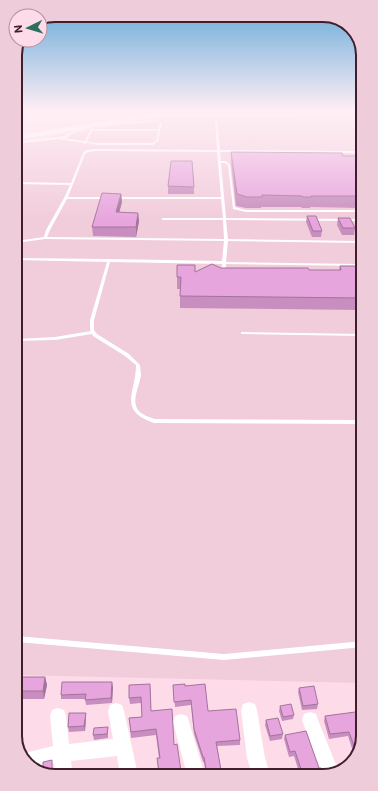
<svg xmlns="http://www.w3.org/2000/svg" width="378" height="791" viewBox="0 0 378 791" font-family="Commissioner,sans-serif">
<rect width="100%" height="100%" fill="#fedbe9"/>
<!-- built -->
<path fill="#f1ccdb" d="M 310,111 L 361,111 L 363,683 L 17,675 L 15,143 L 161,118 L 300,118 Z"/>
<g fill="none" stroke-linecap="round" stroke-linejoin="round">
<!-- service -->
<path fill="#fff" fill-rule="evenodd" d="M 291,113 L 361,114 L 361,116 L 290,114 Z
M 216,118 L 217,119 L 220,150 L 361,151 L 361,153 L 220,152 L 221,161 L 226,161 L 230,165 L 235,207 L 246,210 L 361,210 L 361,212 L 246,212 L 233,209 L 228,165 L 224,163 L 221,163 L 226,218 L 361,219 L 361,221 L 226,220 L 228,239 L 361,241 L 361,243 L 228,241 L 226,262 L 361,264 L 361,266 L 226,264 L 225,274 L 223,275 L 221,274 L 222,264 L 110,262 L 94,320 L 94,330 L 97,334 L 129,354 L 140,365 C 140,368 141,372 141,375 C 140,385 131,400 138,410 C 142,415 149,417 155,419 L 362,420 L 362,424 L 154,423 C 117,410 136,393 136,365 L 125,356 L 93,336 L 92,334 L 55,340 L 16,341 L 16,339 L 55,337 L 91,331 L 90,330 L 90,320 L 107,262 L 16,260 L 16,258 L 109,259 L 222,261 L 224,241 L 45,239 L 16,243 L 16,241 L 44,237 L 46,230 L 64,198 L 70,185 L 15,184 L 15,182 L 71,183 L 83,153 L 86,150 L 96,149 L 217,150 L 215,119 ZM 96,151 L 217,152 L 221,197 L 115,197 L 113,198 L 115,199 L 221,199 L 223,218 L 163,218 L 161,219 L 163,220 L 223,220 L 224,239 L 47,237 L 50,230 L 67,199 L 107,199 L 109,198 L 107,197 L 68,197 L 85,154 L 88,152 Z
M 152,120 L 162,123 L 158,141 L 153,145 L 98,145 L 86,143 L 85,144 L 84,143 L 58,139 L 15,144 L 15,142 L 64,136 L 73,131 L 88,127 L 89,128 L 75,132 L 66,138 L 63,138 L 85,141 L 91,128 L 92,127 L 93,128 L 93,129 L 158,129 L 160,123 L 152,122 L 108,125 L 107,124 ZM 92,131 L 158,131 L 156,141 L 152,143 L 98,143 L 87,142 Z
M 241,332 L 362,334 L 362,336 L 243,334 L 241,334 Z
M 17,636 L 224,654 L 363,641 L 363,647 L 224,660 L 17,642 Z"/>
<!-- minor -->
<path fill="#fff" fill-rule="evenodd" d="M 15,113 L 148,115 L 150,116 L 148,117 L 15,115 Z
M 249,702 L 255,704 L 257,710 L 265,758 L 270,774 L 252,774 L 247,758 L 241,710 L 243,704 Z
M 116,703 L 122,705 L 124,711 L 138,775 L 120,775 L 117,756 L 71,761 L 73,776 L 55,776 L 54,763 L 32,768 L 21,754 L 53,746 L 50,716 L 52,710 L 58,708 L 64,710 L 66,716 L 69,744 L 113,739 L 108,711 L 110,705 Z
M 310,712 L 316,714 L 318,720 L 339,772 L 336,774 L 322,774 L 302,720 L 304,714 Z
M 181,714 L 187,716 L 189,722 L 205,775 L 187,775 L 173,722 L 175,716 Z"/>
<!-- tertiary -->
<path fill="#fff" fill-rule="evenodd" d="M 294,111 L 301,111 L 291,116 L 148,118 L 15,140 L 15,136 L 148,114 L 290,112 Z"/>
</g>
<!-- wall -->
<path fill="#c78ebf" d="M 231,152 L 361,156 L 361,208 L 310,207 L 310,208 L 302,208 L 301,207 L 261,207 L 261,208 L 246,208 L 236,206 L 231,163 Z
M 168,186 L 194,187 L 194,194 L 168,194 Z
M 121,194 L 122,202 L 119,212 L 138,213 L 139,221 L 136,237 L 93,236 L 92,227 Z
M 307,216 L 322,231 L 321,237 L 312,237 L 306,222 Z
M 338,218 L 355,228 L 354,235 L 342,235 L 337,225 Z
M 340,266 L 361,266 L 362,310 L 180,308 L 180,289 L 177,289 L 177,277 L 195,272 L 221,268 L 309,270 L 339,270 Z
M 17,677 L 45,677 L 47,685 L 44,699 L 17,699 Z
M 150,684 L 151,711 L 174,745 L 181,771 L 184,775 L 159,775 L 157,758 L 159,758 L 156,735 L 131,738 L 129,718 L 142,717 L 141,703 L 130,704 L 129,698 Z
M 173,685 L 185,686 L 208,711 L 240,740 L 240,745 L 217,746 L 221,770 L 224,775 L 206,775 L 204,762 L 203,762 L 194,734 L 191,705 L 175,707 Z
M 113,687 L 112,703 L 86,705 L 85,699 L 61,699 L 61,695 Z
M 299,688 L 318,704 L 317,709 L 302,710 L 298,692 Z
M 280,706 L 294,715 L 293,719 L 282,721 L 279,711 Z
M 325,716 L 363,738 L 355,758 L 348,736 L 329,739 L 324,721 Z
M 86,717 L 85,731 L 69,732 L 68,727 Z
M 266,720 L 283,734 L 282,739 L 270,741 L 265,725 Z
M 108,727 L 108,738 L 94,740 L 93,735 Z
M 285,735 L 319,768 L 323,774 L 299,774 L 299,772 L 294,756 L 289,757 L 284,739 Z"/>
<!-- shaded-wall -->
<path fill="#a2749b" d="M 121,194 L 122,202 L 117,221 L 116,212 Z
M 138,213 L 139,221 L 136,237 L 136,227 Z
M 45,677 L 47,685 L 44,699 L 43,691 Z
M 112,682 L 113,687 L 112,703 L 111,698 Z
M 86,713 L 86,717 L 85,731 L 84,726 Z"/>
<!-- building -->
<path fill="#e7a5de" stroke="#a2749b" d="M 231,152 L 342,153 L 343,156 L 361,156 L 361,196 L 311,196 L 311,197 L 303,197 L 302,196 L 262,195 L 262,197 L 247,197 L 237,194 Z
M 171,161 L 192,161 L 194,187 L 168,186 Z
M 102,193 L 121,194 L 116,212 L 138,213 L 136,227 L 92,227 Z
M 307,216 L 316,216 L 322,231 L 313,231 Z
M 338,218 L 350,218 L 355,228 L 343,228 Z
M 212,264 L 221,268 L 308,268 L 309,270 L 341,270 L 340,266 L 361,266 L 362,298 L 180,296 L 181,277 L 177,277 L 177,265 L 195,265 L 195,272 Z
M 17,677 L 45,677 L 43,691 L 17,691 Z
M 62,682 L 112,682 L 111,698 L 85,700 L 86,694 L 61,695 Z
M 150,684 L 151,711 L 172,709 L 174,745 L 177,744 L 181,771 L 183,771 L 184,775 L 162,775 L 162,773 L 159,773 L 157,758 L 160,758 L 156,729 L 131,732 L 129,718 L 142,717 L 141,697 L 129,698 L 129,685 Z
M 185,684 L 185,686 L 205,684 L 208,711 L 236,709 L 240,740 L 216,742 L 221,770 L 223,770 L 224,775 L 207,775 L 204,757 L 203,757 L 194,729 L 191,700 L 174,702 L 173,685 Z
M 314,686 L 318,704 L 303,706 L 299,688 Z
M 291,704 L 294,715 L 283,717 L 280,706 Z
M 363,711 L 363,738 L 357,754 L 349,732 L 330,734 L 325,716 Z
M 69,713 L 86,713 L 84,726 L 68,727 Z
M 278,718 L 283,734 L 270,736 L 266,720 Z
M 108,727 L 107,734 L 93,735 L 94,728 Z
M 306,731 L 319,768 L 321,768 L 323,774 L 300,774 L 299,772 L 302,772 L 295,751 L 290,752 L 285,735 Z
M 52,760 L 52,772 L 56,773 L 55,776 L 53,776 L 43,772 L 43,762 Z
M 348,765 L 341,770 L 341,766 Z"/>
<!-- sky -->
<linearGradient id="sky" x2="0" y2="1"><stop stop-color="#63a8d8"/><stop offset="0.5" stop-color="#ffeff5"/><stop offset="1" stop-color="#ffeff5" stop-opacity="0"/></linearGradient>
<rect width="378" height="221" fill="url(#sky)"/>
<!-- crop -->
<path d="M0 0H378V791H0ZM55 22H323A33 33 0 0 1 356 55V736A33 33 0 0 1 323 769H55A33 33 0 0 1 22 736V55A33 33 0 0 1 55 22Z" fill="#efccda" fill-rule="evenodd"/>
<path fill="none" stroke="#3f1f2e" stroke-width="2" d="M55 22H323A33 33 0 0 1 356 55V736A33 33 0 0 1 323 769H55A33 33 0 0 1 22 736V55A33 33 0 0 1 55 22Z"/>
<!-- north arrow -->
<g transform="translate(28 28) rotate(265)"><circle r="19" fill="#fedbe9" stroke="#b2909e"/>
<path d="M0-3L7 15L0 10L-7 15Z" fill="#2f6e5c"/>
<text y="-6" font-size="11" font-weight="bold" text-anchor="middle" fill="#3f1f2e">N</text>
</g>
</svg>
